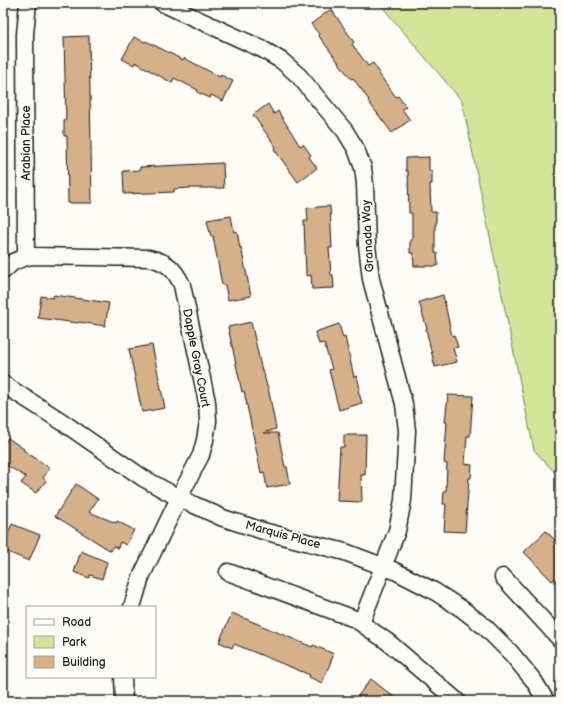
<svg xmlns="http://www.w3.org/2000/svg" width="563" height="704" viewBox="0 0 563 704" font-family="'Balsamiq Sans',sans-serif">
<rect width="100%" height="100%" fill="#fdfcf7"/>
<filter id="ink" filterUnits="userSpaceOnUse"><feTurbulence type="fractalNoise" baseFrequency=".025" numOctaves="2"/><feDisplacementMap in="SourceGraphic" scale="8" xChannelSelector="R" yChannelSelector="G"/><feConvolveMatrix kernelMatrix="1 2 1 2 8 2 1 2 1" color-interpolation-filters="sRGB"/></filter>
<g filter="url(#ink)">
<!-- green -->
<path fill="#d4e599" stroke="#78805a" d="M 379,3 L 560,3 L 560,478 L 534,450 L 462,101 Z"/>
<!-- building -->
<path fill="#d6b088" stroke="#1c1c1c" d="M 331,9 L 354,42 L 352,44 L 368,66 L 373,63 L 380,73 L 379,74 L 396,97 L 398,96 L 406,107 L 402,109 L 410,120 L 392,133 L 368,101 L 369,100 L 353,78 L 351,79 L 318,35 L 319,34 L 311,24 Z
M 89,36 L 92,203 L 68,203 L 67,136 L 64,136 L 64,120 L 66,120 L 64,37 Z
M 134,37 L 145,42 L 146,41 L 183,60 L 184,58 L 220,77 L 221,75 L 233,81 L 223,101 L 211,95 L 210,98 L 197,92 L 198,90 L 174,78 L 172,83 L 135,62 L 134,65 L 122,59 Z
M 268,104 L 274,114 L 278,111 L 300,146 L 303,144 L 311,155 L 309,157 L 317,168 L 298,182 L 274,149 L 276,147 L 253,115 Z
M 429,157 L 429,171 L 432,171 L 432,184 L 430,184 L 431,212 L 436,212 L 436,225 L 435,225 L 435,253 L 437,253 L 438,266 L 414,266 L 413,253 L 410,253 L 410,240 L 412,240 L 412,213 L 409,213 L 408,171 L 406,171 L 406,158 Z
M 223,163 L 224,188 L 190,188 L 174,189 L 174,192 L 124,194 L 123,171 L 140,170 L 140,167 Z
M 330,206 L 332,248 L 329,248 L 331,275 L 333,275 L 334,288 L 312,289 L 311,275 L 306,276 L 304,221 L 308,221 L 307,208 Z
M 231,216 L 234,232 L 237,231 L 240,248 L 241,247 L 251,296 L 228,300 L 225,285 L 222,285 L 213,236 L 211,237 L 207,220 Z
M 54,295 L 109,303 L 105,326 L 79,322 L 78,323 L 38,318 L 41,296 L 53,298 Z
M 443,295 L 452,336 L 454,335 L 458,347 L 453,348 L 457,362 L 435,367 L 426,329 L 427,329 L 419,302 Z
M 251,322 L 262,371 L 263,370 L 267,387 L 268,387 L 276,429 L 263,433 L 278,433 L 285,467 L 287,467 L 290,484 L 267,488 L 264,472 L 261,473 L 244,391 L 242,392 L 228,327 Z
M 339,324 L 343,338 L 345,337 L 354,377 L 357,376 L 360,389 L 358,390 L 362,403 L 339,410 L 329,370 L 332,369 L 324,343 L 319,344 L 315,332 Z
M 152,345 L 165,408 L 142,412 L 129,349 Z
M 448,395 L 473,396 L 470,436 L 467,436 L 465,464 L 472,465 L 471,478 L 469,478 L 465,532 L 444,531 L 446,504 L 443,504 L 444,491 L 446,491 L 447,464 L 444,463 L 447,422 L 445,422 Z
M 344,435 L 366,435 L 365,475 L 361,475 L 362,502 L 337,501 L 340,447 L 344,447 Z
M 8,438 L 24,449 L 23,450 L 50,468 L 43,478 L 46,481 L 36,493 L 21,483 L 26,477 L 3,463 L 3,446 Z
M 76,484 L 98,499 L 89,512 L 116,523 L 117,521 L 134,530 L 126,545 L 120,542 L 118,548 L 113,546 L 111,551 L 55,516 Z
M 12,524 L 40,535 L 29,561 L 3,550 L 3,545 Z
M 546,531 L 555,540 L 553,542 L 560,548 L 560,574 L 552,581 L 524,552 Z
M 81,551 L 107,562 L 102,579 L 90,575 L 89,578 L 74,572 Z
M 232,613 L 312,647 L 313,645 L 334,654 L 322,683 L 309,677 L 310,675 L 234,644 L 232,648 L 219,642 Z
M 371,679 L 399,701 L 354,701 Z"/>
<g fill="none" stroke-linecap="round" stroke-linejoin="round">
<defs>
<path id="minor" d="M 162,3 L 262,49 L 282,61 L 299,76 L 345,131 L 356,149 L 363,168 L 365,184 L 367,245 L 371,279 L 404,404 L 407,431 L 403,500 L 397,531 L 361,623
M 26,257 L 34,256 L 149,258 C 167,262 174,268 182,285 L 207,402 L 208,421 L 205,440 L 201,455 L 179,498 L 141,577 L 132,607
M 3,271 L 13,262 L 26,257 L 25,34 L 28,3
M 3,384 L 61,421 L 143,478 L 179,498 L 223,518 L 263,531 L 345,552 L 395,571 L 434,591 L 462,609 L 485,627 L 511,653 L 534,681 L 546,701
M 228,572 L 355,619 L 388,642 L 457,701
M 503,577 L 560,639
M 123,677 L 124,701"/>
</defs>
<!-- minor casing -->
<use href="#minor" stroke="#1c1c1c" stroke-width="19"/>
<!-- minor -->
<use href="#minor" stroke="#fdfcf7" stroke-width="16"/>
</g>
</g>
<g text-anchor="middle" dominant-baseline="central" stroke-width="4" stroke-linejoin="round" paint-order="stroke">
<!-- street labels -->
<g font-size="12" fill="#1c1c1c" stroke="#fdfcf7">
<text transform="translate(26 143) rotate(-90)">Arabian Place</text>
<text transform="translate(368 236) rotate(-93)">Granada Way</text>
<text transform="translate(196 358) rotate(79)">Dapple Gray Court</text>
<text transform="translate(283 535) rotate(15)">Marquis Place</text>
</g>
</g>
<!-- margin -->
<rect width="563" height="704" fill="none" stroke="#fdfcf7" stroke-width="16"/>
<rect x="8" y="8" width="547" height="688" fill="none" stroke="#1c1c1c" stroke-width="1.5" filter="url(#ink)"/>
<!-- legend -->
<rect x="26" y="606" width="130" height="72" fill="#fdfcf7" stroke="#a3a29f"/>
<rect x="34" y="619" width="20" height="6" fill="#fdfcf7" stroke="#a3a29f"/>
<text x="62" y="626" font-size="12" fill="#1c1c1c">Road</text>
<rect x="34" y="636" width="20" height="12" fill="#d4e599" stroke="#a3a29f"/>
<text x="62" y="646" font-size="12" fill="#1c1c1c">Park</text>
<rect x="34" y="656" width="20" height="12" fill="#d6b088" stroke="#a3a29f"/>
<text x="62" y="666" font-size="12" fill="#1c1c1c">Building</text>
</svg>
